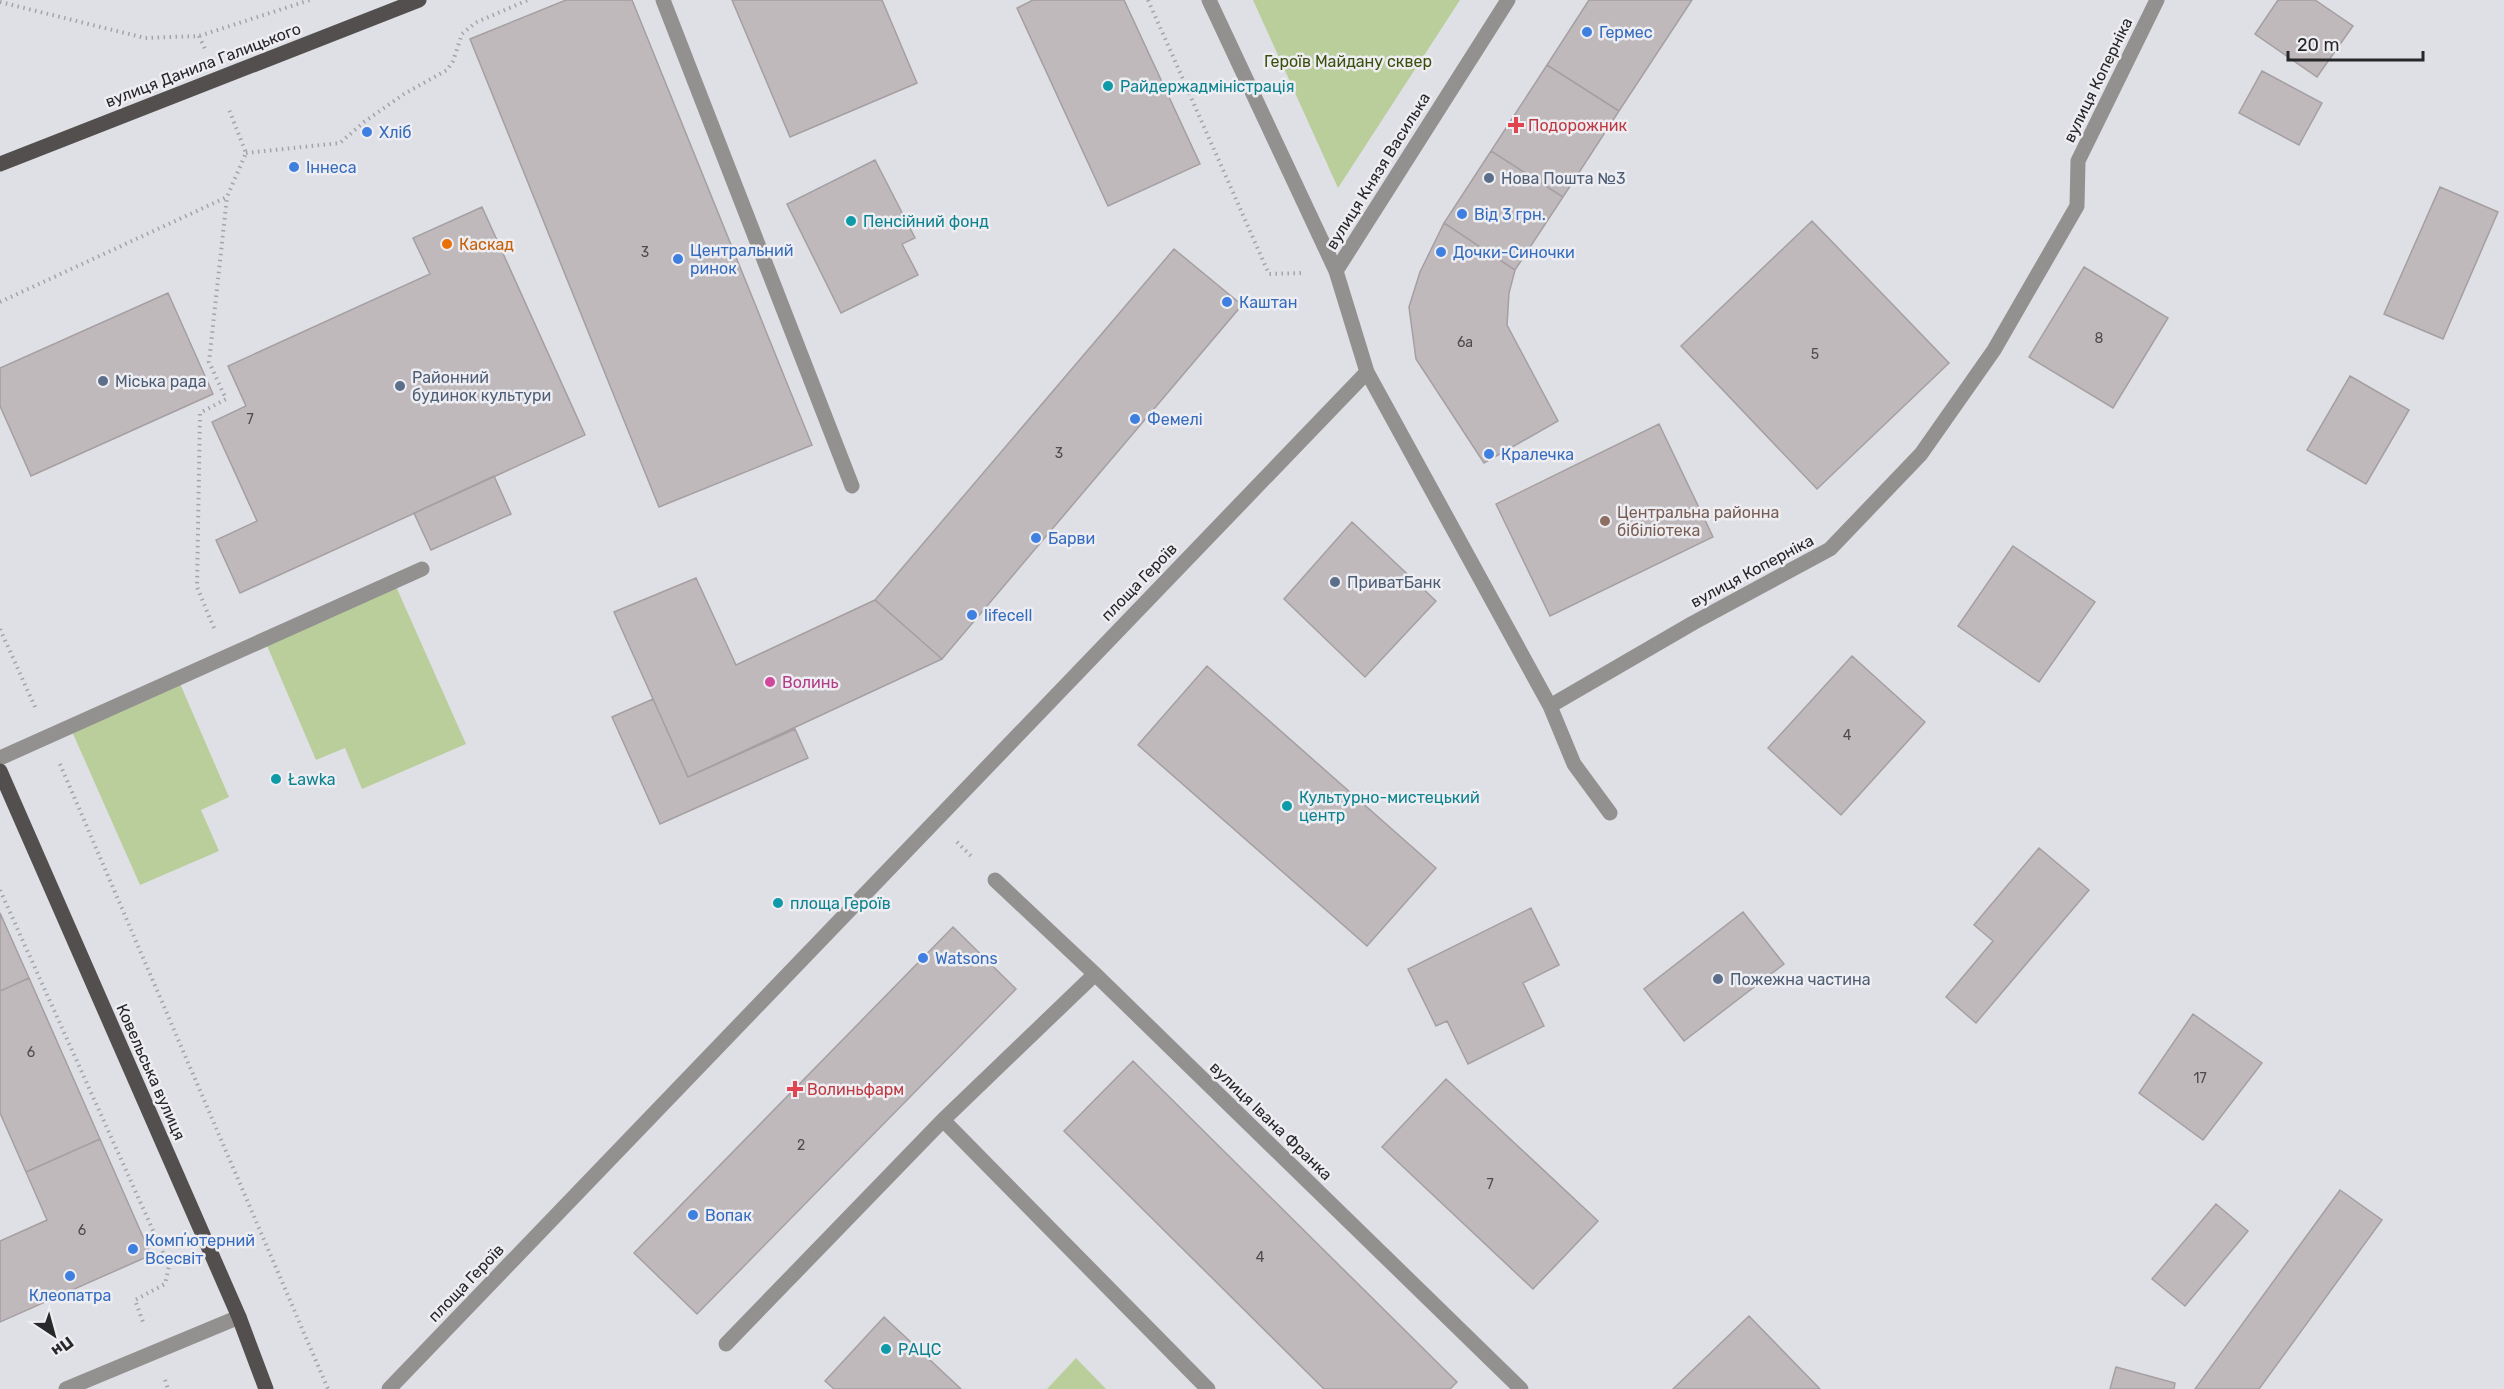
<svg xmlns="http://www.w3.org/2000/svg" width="2504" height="1389" viewBox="0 0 2504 1389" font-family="Rubik,sans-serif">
<rect width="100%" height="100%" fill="#dfe0e5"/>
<!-- green -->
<path fill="#bace9b" d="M 1253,0 L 1460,0 L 1338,188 Z
M 394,582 L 466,744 L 362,789 L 345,748 L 316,760 L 265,641 Z
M 178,679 L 229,797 L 201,810 L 219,851 L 140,885 L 70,727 Z
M 1076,1358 L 1106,1389 L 1047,1389 Z"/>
<!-- building -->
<path fill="#bfb9bb" stroke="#a59fa1" stroke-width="1.5" d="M 566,0 L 632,0 L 812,445 L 659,507 L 470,39 Z
M 732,0 L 882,0 L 917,83 L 790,137 Z
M 1033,0 L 1124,0 L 1200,164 L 1108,206 L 1017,8 Z
M 1589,0 L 1692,0 L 1619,111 L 1547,65 Z
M 2278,0 L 2315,0 L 2353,26 L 2317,77 L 2255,34 Z
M 1547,65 L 1619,111 L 1563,197 L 1491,151 Z
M 2262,71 L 2322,103 L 2299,145 L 2239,113 Z
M 1491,151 L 1563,197 L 1515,270 L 1444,223 Z
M 875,160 L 915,238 L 902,244 L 918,275 L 841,313 L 787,204 Z
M 2440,187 L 2498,212 L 2443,339 L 2384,314 Z
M 482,207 L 585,435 L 240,593 L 216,540 L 257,521 L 212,422 L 246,406 L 228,366 L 430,274 L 413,238 Z
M 1812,221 L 1949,363 L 1817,489 L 1681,346 Z
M 1444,223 L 1515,270 L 1509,293 L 1507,325 L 1558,421 L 1484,463 L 1416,359 L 1409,307 L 1420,272 Z
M 1174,249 L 1242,305 L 942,659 L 875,600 Z
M 2084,267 L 2168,318 L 2113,408 L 2029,357 Z
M 168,293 L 213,394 L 31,476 L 0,406 L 0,368 Z
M 2350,376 L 2409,410 L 2366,484 L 2307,450 Z
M 1659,424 L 1713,537 L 1550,616 L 1496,504 Z
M 494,476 L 511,514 L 431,550 L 414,513 Z
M 1352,522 L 1436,601 L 1365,677 L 1284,599 Z
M 2013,546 L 2095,602 L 2039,682 L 1958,626 Z
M 696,578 L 736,665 L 875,600 L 942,659 L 688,777 L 614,612 Z
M 1852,656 L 1925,722 L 1841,815 L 1768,748 Z
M 1207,666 L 1436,868 L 1367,946 L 1138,745 Z
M 653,699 L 688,777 L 795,729 L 808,758 L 660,824 L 612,717 Z
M 2039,848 L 2089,890 L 1976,1023 L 1946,997 L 1993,941 L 1974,925 Z
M 1531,908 L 1559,965 L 1523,983 L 1544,1026 L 1468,1064 L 1447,1021 L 1436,1026 L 1408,969 Z
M 1743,912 L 1784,964 L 1684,1041 L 1644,989 Z
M 0,913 L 29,978 L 0,991 Z
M 953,927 L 1016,989 L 697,1314 L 634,1253 Z
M 29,978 L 100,1139 L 26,1172 L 0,1113 L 0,991 Z
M 2193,1014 L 2262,1063 L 2203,1140 L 2139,1093 Z
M 1133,1061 L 1457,1382 L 1450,1389 L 1324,1389 L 1064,1131 Z
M 1446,1079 L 1598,1221 L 1533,1289 L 1382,1147 Z
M 100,1139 L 151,1255 L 0,1322 L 0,1241 L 47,1220 L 26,1172 Z
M 2340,1190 L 2382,1220 L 2259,1389 L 2195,1389 Z
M 2216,1204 L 2248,1231 L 2185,1306 L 2152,1279 Z
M 1749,1316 L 1820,1389 L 1673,1389 Z
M 884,1317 L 961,1389 L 834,1389 L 825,1381 Z
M 2116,1367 L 2175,1383 L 2174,1389 L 2110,1389 Z"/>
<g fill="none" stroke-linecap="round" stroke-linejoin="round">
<!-- path -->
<path stroke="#a3a4a8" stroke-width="4" stroke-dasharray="1.5 4.5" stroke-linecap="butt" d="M 1148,0 L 1269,274 L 1302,273
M 0,2 L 145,38 L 199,36 L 310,0
M 199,36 L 205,49
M 246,153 L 340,143 L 364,122 L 404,94 L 447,70 L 453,61 L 462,34 L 469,28 L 477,22 L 528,0
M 0,302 L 227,197 L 246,153 L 228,107
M 214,628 L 197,587 L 200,413 L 226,399 L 209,362 L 227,197
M 0,629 L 35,707
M 60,764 L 328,1389
M 957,842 L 973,858
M 0,890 L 169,1266 L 165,1284 L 135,1300 L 143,1322
M 165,1380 L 168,1389"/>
<!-- minor -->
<path stroke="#939090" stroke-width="15" d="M 663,0 L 852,486
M 1209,0 L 1336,271 L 1367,372 L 1550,706 L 1693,623 L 1830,549 L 1921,454 L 1994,350 L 2077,206 L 2078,161 L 2157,0
M 1336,271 L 1508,0
M 1550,706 L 1574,764 L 1610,813
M 0,758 L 422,569
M 995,880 L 1095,974 L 1521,1389
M 943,1120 L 1208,1389
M 726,1344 L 943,1120 L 1095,974
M 66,1389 L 239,1317
M 389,1389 L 1367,372"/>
<!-- major -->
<path stroke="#534f4e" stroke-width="15" d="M 0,164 L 419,0
M 0,771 L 239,1317 L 266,1389"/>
</g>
<!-- markers -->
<g fill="#3f7fe0" stroke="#ededf2" stroke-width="2">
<circle cx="1587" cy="32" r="6"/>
<circle cx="367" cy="132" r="6"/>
<circle cx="294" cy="167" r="6"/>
<circle cx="1462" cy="214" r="6"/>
<circle cx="1441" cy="252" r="6"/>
<circle cx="678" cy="259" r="6"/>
<circle cx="1227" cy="302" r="6"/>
<circle cx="1135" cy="419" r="6"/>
<circle cx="1489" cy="454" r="6"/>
<circle cx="1036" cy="538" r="6"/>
<circle cx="972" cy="615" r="6"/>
<circle cx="923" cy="958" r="6"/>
<circle cx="693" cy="1215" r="6"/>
<circle cx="133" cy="1249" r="6"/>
<circle cx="70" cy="1276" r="6"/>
</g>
<g fill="#0f9aa8" stroke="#ededf2" stroke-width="2">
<circle cx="1108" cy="86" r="6"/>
<circle cx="851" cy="221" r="6"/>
<circle cx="276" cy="779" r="6"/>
<circle cx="1287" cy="806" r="6"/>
<circle cx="778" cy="903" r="6"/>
<circle cx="886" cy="1349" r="6"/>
</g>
<g fill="#e0444e" stroke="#ededf2" stroke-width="2">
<path d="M1513 116h6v6h6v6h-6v6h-6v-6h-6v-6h6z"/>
<path d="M792 1080h6v6h6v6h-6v6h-6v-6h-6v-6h6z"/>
</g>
<g fill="#5c6f8a" stroke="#ededf2" stroke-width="2">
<circle cx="1489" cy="178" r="6"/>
<circle cx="103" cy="381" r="6"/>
<circle cx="400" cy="386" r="6"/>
<circle cx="1335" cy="582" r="6"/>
<circle cx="1718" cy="979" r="6"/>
</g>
<circle fill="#e8710a" stroke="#ededf2" stroke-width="2" cx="447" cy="244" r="6"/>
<circle fill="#8d6e63" stroke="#ededf2" stroke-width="2" cx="1605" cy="521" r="6"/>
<circle fill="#d1479c" stroke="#ededf2" stroke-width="2" cx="770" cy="682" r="6"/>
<g text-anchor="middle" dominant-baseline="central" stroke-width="5" stroke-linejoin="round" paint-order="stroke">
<!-- number labels -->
<g font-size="14" fill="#4e4c4e">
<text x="645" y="252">3</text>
<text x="2099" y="338">8</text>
<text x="1465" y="342">6а</text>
<text x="1815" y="354">5</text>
<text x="250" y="419">7</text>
<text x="1059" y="453">3</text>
<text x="1847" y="735">4</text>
<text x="31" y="1052">6</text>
<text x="2200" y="1078">17</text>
<text x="801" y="1145">2</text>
<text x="1490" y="1184">7</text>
<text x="82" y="1230">6</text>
<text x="1260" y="1257">4</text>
</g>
<!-- shop labels -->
<g font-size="16" fill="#366cbe" stroke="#ededf2" text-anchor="start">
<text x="1599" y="32">Гермес</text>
<text x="379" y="132">Хліб</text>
<text x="306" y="167">Іннеса</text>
<text x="1474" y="214">Від 3 грн.</text>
<text x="690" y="250">Центральний<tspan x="690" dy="18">ринок</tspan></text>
<text x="1453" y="252">Дочки-Синочки</text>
<text x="1239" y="302">Каштан</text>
<text x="1147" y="419">Фемелі</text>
<text x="1501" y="454">Кралечка</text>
<text x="1048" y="538">Барви</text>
<text x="984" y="615">lifecell</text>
<text x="935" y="958">Watsons</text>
<text x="705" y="1215">Вопак</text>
<text x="145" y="1240">Компʼютерний<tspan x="145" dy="18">Всесвіт</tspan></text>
<text x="70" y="1295" text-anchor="middle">Клеопатра</text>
</g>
<!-- park labels -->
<g font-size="16" fill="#3b4f0c" stroke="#ededf2">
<text x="1348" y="61">Героїв Майдану сквер</text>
</g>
<!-- street labels -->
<g font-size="16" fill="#28282a" stroke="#ededf2">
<text transform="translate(203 65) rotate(-21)">вулиця Данила Галицького</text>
<text transform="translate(2098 80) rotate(-64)">вулиця Коперніка</text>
<text transform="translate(1378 171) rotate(-58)">вулиця Князя Василька</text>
<text transform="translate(1752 571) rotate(-28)">вулиця Коперніка</text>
<text transform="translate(1139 582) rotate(-46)">площа Героїв</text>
<text transform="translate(151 1072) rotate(66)">Ковельська вулиця</text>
<text transform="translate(1271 1121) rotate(44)">вулиця Івана Франка</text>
<text transform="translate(466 1283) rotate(-46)">площа Героїв</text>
</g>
<!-- culture labels -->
<g font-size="16" fill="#0d838f" stroke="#ededf2" text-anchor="start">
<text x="1120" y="86">Райдержадміністрація</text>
<text x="863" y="221">Пенсійний фонд</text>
<text x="288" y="779">Ławka</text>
<text x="1299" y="797">Культурно-мистецький<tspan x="1299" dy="18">центр</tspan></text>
<text x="790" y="903">площа Героїв</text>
<text x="898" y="1349">РАЦС</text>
</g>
<!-- health labels -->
<g font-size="16" fill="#be3a42" stroke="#ededf2" text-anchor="start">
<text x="1528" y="125">Подорожник</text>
<text x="807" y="1089">Волиньфарм</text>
</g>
<!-- service labels -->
<g font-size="16" fill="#4e5e75" stroke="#ededf2" text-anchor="start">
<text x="1501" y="178">Нова Пошта №3</text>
<text x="412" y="377">Районний<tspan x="412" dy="18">будинок культури</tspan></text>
<text x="115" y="381">Міська рада</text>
<text x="1347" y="582">ПриватБанк</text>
<text x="1730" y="979">Пожежна частина</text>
</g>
<!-- food labels -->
<g font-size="16" fill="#c56008" stroke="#ededf2" text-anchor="start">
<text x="459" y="244">Каскад</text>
</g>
<!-- education labels -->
<g font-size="16" fill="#785e54" stroke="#ededf2" text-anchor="start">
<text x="1617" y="512">Центральна районна<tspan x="1617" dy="18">бібіліотека</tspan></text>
</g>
<!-- hotel labels -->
<g font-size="16" fill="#b23c85" stroke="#ededf2" text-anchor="start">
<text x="782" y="682">Волинь</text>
</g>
</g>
<!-- north arrow -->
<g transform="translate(54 1335) rotate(144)" stroke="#ededf2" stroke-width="4.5" paint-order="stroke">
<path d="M0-4.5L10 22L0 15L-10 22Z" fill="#28282a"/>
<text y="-9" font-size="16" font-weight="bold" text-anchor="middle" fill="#28282a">Пн</text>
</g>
<!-- scale -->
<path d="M2288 51v9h135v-9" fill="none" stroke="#28282a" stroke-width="3"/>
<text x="2297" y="51" font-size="18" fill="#28282a" stroke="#ededf2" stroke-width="4.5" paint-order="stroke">20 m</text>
</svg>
